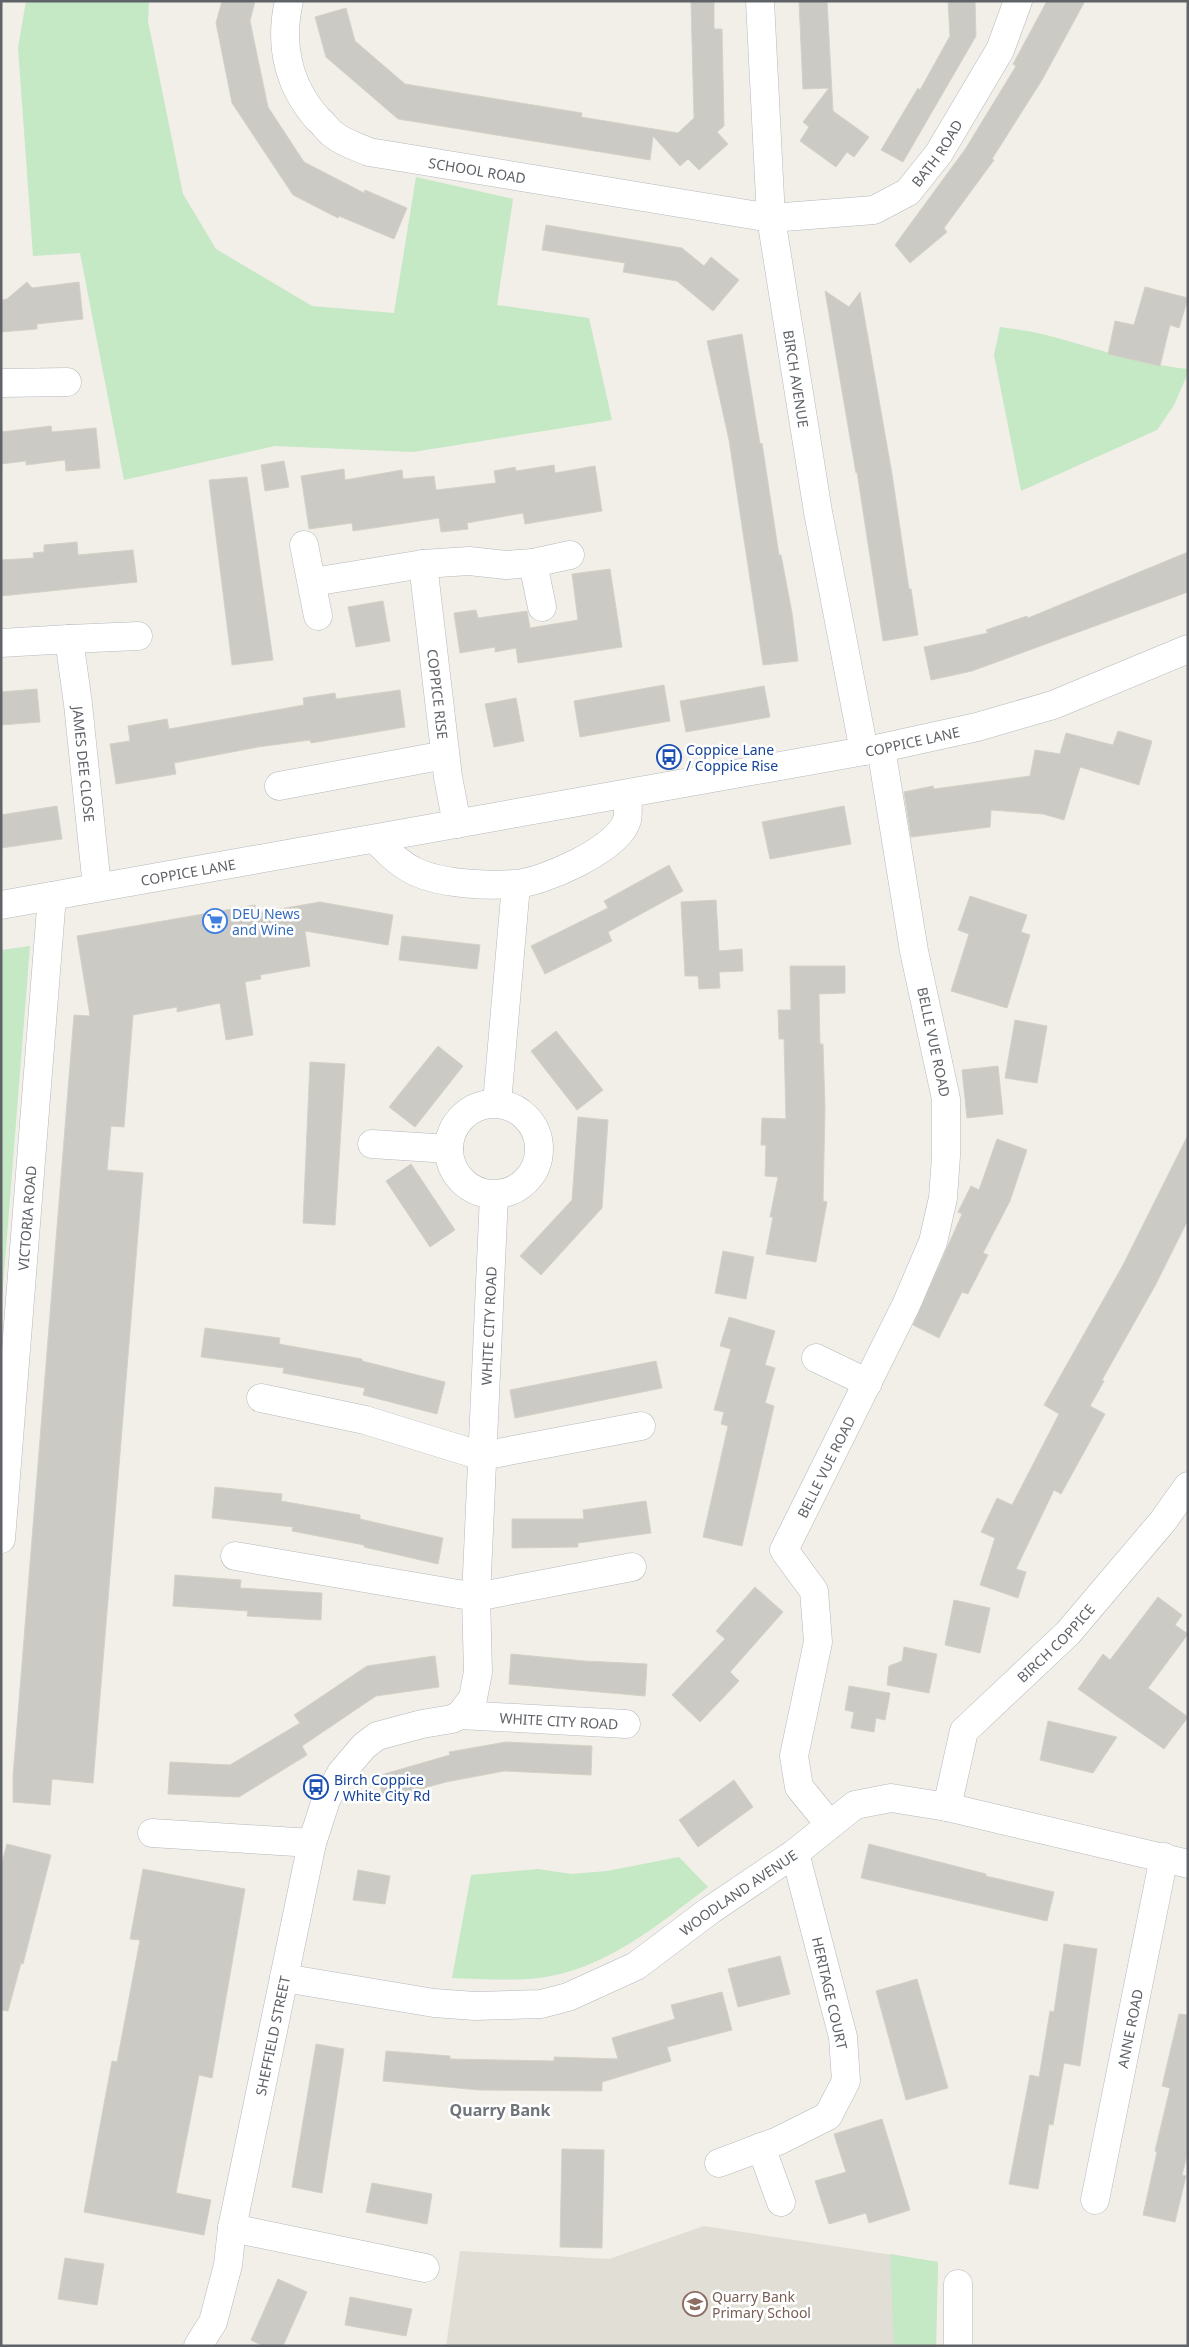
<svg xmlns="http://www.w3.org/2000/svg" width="1189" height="2347" viewBox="0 0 1189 2347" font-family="'Noto Sans',sans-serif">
<rect width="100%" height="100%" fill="#f1efe8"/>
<!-- education -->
<path fill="#e1ded6" d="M 704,2226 L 938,2262 L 936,2346 L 446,2346 L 460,2251 L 609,2259 Z"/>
<!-- green -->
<path fill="#c5e8c5" d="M 26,1 L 149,1 L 148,21 L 183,194 L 216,249 L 312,306 L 394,313 L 416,177 L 513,199 L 497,305 L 589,318 L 612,420 L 413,452 L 275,446 L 124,480 L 80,253 L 33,256 L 18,48 Z
M 1000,327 C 1015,329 1031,331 1046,335 C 1093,347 1138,364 1188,369 L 1188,373 L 1174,405 L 1157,430 L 1021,491 L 994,355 Z
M 30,946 L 1,1312 L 1,950 Z
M 679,1857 L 708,1887 C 658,1925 604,1970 539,1978 C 510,1981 481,1979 452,1978 L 471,1875 L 538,1869 L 571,1874 L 607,1871 Z
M 890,2254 L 938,2262 L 936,2346 L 894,2346 Z"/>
<!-- building -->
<path fill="#cccac5" stroke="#d6d1c6" d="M 222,1 L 255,1 L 250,21 L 268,107 L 304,162 L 364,193 L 365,190 L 407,208 L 394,239 L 339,216 L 338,218 L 293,195 L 232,103 L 216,23 Z
M 691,1 L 714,1 L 714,29 L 722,29 L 724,126 L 717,132 L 728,144 L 699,170 L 688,159 L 680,166 L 653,136 L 650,160 L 398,119 L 326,57 L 315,17 L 346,8 L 355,41 L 405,84 L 582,113 L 581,117 L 678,133 L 694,118 Z
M 799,1 L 827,1 L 833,111 L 869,137 L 854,157 L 847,152 L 836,167 L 800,141 L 809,127 L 803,122 L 829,88 L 803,89 Z
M 948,1 L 975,1 L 976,36 L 903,162 L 881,150 L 918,88 L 920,90 L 950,36 Z
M 1047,1 L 1085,1 L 1042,80 L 992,159 L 994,160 L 944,228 L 947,232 L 910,263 L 895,245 L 966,148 L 1016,66 L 1013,64 Z
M 546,225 L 682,248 L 704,266 L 711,257 L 739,280 L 713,311 L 677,281 L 623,272 L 625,263 L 542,250 Z
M 27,282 L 32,288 L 79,282 L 83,319 L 37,324 L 37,329 L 1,332 L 1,300 L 7,299 Z
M 1145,287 L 1188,298 L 1179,328 L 1170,325 L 1160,366 L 1108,354 L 1115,321 L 1134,325 Z
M 825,291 L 849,307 L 860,292 L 892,474 L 909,589 L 911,589 L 918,635 L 883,641 L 857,472 L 856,473 Z
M 742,334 L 760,444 L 762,443 L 779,555 L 781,555 L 792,613 L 798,661 L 763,665 L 729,440 L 707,341 Z
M 51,426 L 52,432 L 96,428 L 100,468 L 66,471 L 65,460 L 26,465 L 26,461 L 1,464 L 1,432 Z
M 284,461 L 289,487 L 265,491 L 261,465 Z
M 554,465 L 555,473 L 595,466 L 602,511 L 525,524 L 523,513 L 467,523 L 468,529 L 441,532 L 439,518 L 353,531 L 352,523 L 309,529 L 301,476 L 344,469 L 345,480 L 402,470 L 403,479 L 434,476 L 436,490 L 496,483 L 494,471 L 515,467 L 516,471 Z
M 247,477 L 273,660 L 232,665 L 209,480 Z
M 77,542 L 78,555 L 133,550 L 137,582 L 1,596 L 1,560 L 34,558 L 33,553 L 44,552 L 44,545 Z
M 1188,552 L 1188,592 L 972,671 L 931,680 L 924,647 L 988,633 L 986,630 L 1027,616 L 1028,618 Z
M 610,569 L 622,647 L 518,663 L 516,648 L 495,652 L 495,647 L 460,653 L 454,613 L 476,610 L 478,618 L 527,611 L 530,628 L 578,620 L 572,574 Z
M 383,601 L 390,641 L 356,647 L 348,607 Z
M 664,685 L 670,721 L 580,737 L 574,701 Z
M 764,686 L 770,717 L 686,732 L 680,701 Z
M 37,689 L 40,722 L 1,725 L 1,692 Z
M 400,690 L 405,727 L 311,743 L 310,740 L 258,747 L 174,763 L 176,774 L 116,784 L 110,744 L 130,741 L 128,726 L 167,719 L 169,729 L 304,705 L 303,698 L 335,693 L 336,699 Z
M 516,698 L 524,741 L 494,747 L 485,704 Z
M 1118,731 L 1152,741 L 1139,785 L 1080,767 L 1064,820 L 1043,814 L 991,810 L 990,827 L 911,837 L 904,792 L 933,786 L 934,789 L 1030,776 L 1035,750 L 1060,754 L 1066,733 L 1113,745 Z
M 57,806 L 62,839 L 1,848 L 1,815 Z
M 844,806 L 851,844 L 770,859 L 762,822 Z
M 669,865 L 683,891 L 608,932 L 612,941 L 545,974 L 531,946 L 608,908 L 604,901 Z
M 970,896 L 1027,915 L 1021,932 L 1030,935 L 1007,1008 L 951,991 L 969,934 L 958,930 Z
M 716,900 L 719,951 L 742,949 L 743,971 L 719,972 L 720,988 L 699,989 L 698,976 L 685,976 L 681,902 Z
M 320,902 L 393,915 L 388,945 L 305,931 L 310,966 L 260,975 L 261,979 L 245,982 L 253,1035 L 226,1040 L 220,1003 L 177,1012 L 177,1007 L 133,1015 L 124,1127 L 111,1126 L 107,1170 L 143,1173 L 93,1783 L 52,1779 L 50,1805 L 13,1802 L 13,1776 L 74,1015 L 90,1016 L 77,936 L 255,905 L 256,913 Z
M 402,936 L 480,945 L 477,969 L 399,960 Z
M 790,966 L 845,966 L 845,993 L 819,994 L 820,1044 L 823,1044 L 825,1109 L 823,1201 L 827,1202 L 816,1262 L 766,1254 L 773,1217 L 770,1217 L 778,1177 L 765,1176 L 766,1145 L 761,1145 L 762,1118 L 786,1119 L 784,1039 L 779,1039 L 778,1010 L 791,1010 Z
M 1015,1020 L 1047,1026 L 1037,1083 L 1005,1078 Z
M 556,1031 L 603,1090 L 577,1110 L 531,1051 Z
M 438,1046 L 463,1066 L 415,1127 L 389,1107 Z
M 310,1062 L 345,1064 L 335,1225 L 303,1223 Z
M 998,1066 L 1003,1114 L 967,1118 L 962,1070 Z
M 578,1117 L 608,1120 L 602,1208 L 541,1275 L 520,1256 L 572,1200 Z
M 1188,1135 L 1188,1220 L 1156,1284 L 1102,1380 L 1104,1381 L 1090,1406 L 1105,1414 L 1061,1494 L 1054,1490 L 1016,1569 L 1026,1572 L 1018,1598 L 980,1585 L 995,1538 L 981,1532 L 997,1498 L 1012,1505 L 1059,1414 L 1044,1405 L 1123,1265 Z
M 997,1139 L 1027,1150 L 1010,1201 L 983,1253 L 988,1255 L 968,1294 L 962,1292 L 939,1338 L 913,1325 L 962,1214 L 958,1212 L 971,1186 L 979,1190 Z
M 411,1164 L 455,1230 L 430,1247 L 386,1181 Z
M 723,1251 L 754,1257 L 746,1299 L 715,1293 Z
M 729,1317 L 775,1331 L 765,1365 L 775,1368 L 765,1403 L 774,1406 L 742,1546 L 703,1537 L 728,1426 L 721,1424 L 724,1412 L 714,1410 L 731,1349 L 720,1346 Z
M 205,1328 L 280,1338 L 279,1344 L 362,1359 L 362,1361 L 445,1382 L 437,1414 L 363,1395 L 365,1388 L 283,1373 L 284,1368 L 201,1357 Z
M 656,1361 L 662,1388 L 515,1418 L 510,1390 Z
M 215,1487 L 282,1494 L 281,1501 L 360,1515 L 360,1519 L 443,1538 L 438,1564 L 364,1547 L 364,1545 L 292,1531 L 293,1527 L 212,1518 Z
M 646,1501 L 651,1533 L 578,1543 L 578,1547 L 512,1548 L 512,1519 L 584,1519 L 583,1510 Z
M 175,1575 L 241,1580 L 240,1588 L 322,1593 L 321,1620 L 247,1616 L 248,1611 L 173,1606 Z
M 755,1587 L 783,1612 L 730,1672 L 739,1681 L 700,1722 L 672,1695 L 725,1639 L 716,1631 Z
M 1158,1597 L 1182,1615 L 1175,1625 L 1188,1634 L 1148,1688 L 1188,1717 L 1164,1749 L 1078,1689 L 1103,1654 L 1110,1660 Z
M 954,1600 L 990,1608 L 980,1653 L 945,1645 Z
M 904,1647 L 937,1654 L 929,1693 L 887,1685 L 889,1666 L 902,1661 Z
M 511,1654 L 584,1661 L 647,1664 L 645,1696 L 509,1684 Z
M 435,1656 L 439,1687 L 376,1696 L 302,1746 L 307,1755 L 239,1797 L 168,1794 L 170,1762 L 230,1765 L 300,1723 L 294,1715 L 367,1666 Z
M 849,1686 L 890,1693 L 885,1720 L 876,1718 L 874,1732 L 851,1728 L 854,1712 L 845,1710 Z
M 1048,1721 L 1117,1737 L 1093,1773 L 1040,1760 Z
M 506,1742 L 592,1746 L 591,1775 L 504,1771 L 446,1782 L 384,1799 L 377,1776 L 450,1755 L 449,1752 Z
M 734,1780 L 753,1807 L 698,1847 L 679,1820 Z
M 7,1844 L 51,1855 L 23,1964 L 21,1963 L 8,2011 L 1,2010 L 1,1866 Z
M 869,1844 L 986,1874 L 986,1876 L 1054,1892 L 1047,1921 L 861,1878 Z
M 143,1869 L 245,1889 L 212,2078 L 199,2075 L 176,2193 L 211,2200 L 204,2235 L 84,2212 L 112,2061 L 117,2062 L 140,1940 L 130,1939 Z
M 358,1870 L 390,1876 L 385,1904 L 353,1900 Z
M 1064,1944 L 1097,1949 L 1080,2066 L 1064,2063 L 1053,2125 L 1049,2124 L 1038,2189 L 1009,2184 L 1030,2075 L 1039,2077 L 1050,2011 L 1054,2012 Z
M 780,1956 L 790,1994 L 738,2007 L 728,1969 Z
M 917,1979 L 948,2088 L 906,2100 L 876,1991 Z
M 722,1992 L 732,2030 L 667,2047 L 671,2061 L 602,2082 L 602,2091 L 479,2090 L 383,2081 L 386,2051 L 450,2056 L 450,2059 L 554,2061 L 554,2057 L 618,2059 L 612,2038 L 675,2019 L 671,2005 Z
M 1179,2014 L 1188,2015 L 1188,2152 L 1182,2175 L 1186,2176 L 1175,2222 L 1143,2215 L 1157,2152 L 1155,2151 L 1170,2088 L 1162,2086 Z
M 316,2044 L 344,2049 L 322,2193 L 292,2187 Z
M 882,2119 L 910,2210 L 869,2223 L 866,2213 L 829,2224 L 815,2181 L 846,2172 L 834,2134 Z
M 562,2149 L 604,2150 L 602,2248 L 560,2247 Z
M 372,2183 L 432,2194 L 427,2224 L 366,2212 Z
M 65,2258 L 104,2264 L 97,2305 L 58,2299 Z
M 278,2279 L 307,2292 L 283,2346 L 263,2346 L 251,2340 Z
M 350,2297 L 412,2309 L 406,2336 L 345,2325 Z"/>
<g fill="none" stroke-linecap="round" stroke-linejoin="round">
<defs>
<g id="minor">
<path id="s1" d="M 289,1 C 279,44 288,86 318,119 C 324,124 328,131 334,135 C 344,143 358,147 369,152 L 771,218 L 874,210 L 908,192 L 939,153 L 1000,50 L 1018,1"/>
<path id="s2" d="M 760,1 L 771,218 L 818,512 L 864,751"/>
<path d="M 1,383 L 67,382"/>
<path d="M 304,545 L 318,616"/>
<path d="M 533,563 L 542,607"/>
<path id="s3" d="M 423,564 L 448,777 L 457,824"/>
<path d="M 313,582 L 423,564 L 469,561 L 506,565 L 533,563 L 570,555"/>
<path d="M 69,639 L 138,636"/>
<path id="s4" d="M 1,643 L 69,639 L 78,704 L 97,887"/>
<path d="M 279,786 L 445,755"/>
<path d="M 375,839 C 388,852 399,864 416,872 C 442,884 486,886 514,884 C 542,883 619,849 627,820 C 629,812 627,802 627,794"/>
<path id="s5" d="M 1,905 L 881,748 L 977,727 L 1053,705 L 1188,649"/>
<path d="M 497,1103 L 516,885"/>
<circle cx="494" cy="1149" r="45"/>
<path d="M 372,1144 L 449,1149"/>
<path d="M 816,1358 L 868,1383"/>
<path d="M 261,1398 L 365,1420 L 482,1456 L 641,1426"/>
<path id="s6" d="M 1,1539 L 52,896"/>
<path d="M 235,1556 L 476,1597 L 632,1567"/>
<path id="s7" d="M 460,1715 L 626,1724"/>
<path id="s8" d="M 947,1807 L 964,1731 L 1068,1633 L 1163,1521 L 1188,1486"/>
<path id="s9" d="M 830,1825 L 799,1787 L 794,1756 L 818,1642 L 814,1591 L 784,1550 L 906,1305 L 933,1242 L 943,1198 L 946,1156 L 946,1099 L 914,951 L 881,748"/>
<path d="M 152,1833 L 312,1843"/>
<path id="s10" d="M 284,1978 L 434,2003 L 475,2006 L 541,2004 L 568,1997 L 636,1966 L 709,1911 L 795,1853 L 855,1805 L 891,1798 L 947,1807 L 1188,1864"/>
<path d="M 761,2147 L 781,2202"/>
<path d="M 719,2163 L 778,2141 L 828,2116 L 846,2081 L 843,2037 L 795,1853"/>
<path id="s11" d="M 1095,2200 L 1164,1857"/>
<path d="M 232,2228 L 425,2268"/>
<path id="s12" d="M 198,2346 L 213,2322 L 228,2265 L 232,2228 L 312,1843 L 326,1800 L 341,1773 L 364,1746 L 377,1736 L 422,1724 L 452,1719 L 460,1715 L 473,1698 L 478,1672 L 476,1597 L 494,1195"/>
<path d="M 958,2346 L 958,2284"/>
</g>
</defs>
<!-- minor casing -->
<use href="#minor" stroke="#b5b8bc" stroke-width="29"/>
<!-- minor -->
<use href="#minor" stroke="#fff" stroke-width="28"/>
</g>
<!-- icons -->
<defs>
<symbol id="bus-ring" viewBox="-11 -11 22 22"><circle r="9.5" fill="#fff" stroke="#1a4fb4" stroke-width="1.5"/><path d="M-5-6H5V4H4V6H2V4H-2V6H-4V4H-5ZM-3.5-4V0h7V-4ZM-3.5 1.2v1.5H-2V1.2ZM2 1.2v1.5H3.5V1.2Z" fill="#1a4fb4"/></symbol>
<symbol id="supermarket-ring" viewBox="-11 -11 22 22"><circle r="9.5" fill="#fff" stroke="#3f7fe0" stroke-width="1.5"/><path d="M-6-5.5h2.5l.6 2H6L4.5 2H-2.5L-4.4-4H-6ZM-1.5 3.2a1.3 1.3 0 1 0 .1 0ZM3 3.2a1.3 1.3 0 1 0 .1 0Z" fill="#3f7fe0"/></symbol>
<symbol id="school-ring" viewBox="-11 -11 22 22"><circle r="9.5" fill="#fff" stroke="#8d6e63" stroke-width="1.5"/><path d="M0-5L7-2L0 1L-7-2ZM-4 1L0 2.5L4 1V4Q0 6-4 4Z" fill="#8d6e63"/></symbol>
</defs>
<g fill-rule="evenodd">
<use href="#bus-ring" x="655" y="743" width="28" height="28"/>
<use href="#supermarket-ring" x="201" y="907" width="28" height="28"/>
<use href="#bus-ring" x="302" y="1773" width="28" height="28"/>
<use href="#school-ring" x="681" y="2290" width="28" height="28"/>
</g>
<g text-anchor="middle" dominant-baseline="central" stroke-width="5" stroke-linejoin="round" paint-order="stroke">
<!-- street labels -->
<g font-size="14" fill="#5f6368" stroke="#fff">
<text stroke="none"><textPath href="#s1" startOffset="786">BATH ROAD</textPath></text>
<text stroke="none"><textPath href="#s1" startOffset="298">SCHOOL ROAD</textPath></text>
<text stroke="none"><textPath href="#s2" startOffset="380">BIRCH AVENUE</textPath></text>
<text stroke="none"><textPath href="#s3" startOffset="131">COPPICE RISE</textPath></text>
<text stroke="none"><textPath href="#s5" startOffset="926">COPPICE LANE</textPath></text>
<text stroke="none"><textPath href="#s4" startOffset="194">JAMES DEE CLOSE</textPath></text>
<text stroke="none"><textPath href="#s5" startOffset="190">COPPICE LANE</textPath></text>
<text transform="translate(934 1042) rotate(78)">BELLE VUE ROAD</text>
<text stroke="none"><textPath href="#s6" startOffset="322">VICTORIA ROAD</textPath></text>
<text stroke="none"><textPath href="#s12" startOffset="1126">WHITE CITY ROAD</textPath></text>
<text stroke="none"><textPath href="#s9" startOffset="392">BELLE VUE ROAD</textPath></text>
<text stroke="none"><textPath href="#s8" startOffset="205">BIRCH COPPICE</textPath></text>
<text stroke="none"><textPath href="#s7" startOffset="99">WHITE CITY ROAD</textPath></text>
<text stroke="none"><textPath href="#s10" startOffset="488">WOODLAND AVENUE</textPath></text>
<text transform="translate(830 1993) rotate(77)">HERITAGE COURT</text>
<text stroke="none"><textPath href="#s11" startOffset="175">ANNE ROAD</textPath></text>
<text stroke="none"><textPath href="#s12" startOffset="321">SHEFFIELD STREET</textPath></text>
</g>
<!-- transit labels -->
<g font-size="14" fill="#164399" stroke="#fff" text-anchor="start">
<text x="686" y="749">Coppice Lane<tspan x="686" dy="16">/ Coppice Rise</tspan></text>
<text x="334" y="1779">Birch Coppice<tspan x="334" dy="16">/ White City Rd</tspan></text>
</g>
<!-- shop labels -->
<g font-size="14" fill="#366cbe" stroke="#fff" text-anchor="start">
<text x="232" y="913">DEU News<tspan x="232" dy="16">and Wine</tspan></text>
</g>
<!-- education labels -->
<g font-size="14" fill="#785e54" stroke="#fff" text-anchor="start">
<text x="712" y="2296">Quarry Bank<tspan x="712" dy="16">Primary School</tspan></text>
</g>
<!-- quarter labels -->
<g font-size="16" font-weight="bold" fill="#70757a" stroke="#fff">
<text x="500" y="2110">Quarry Bank</text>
</g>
</g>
<!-- border -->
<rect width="1189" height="2347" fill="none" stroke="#5f6368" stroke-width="5"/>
</svg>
